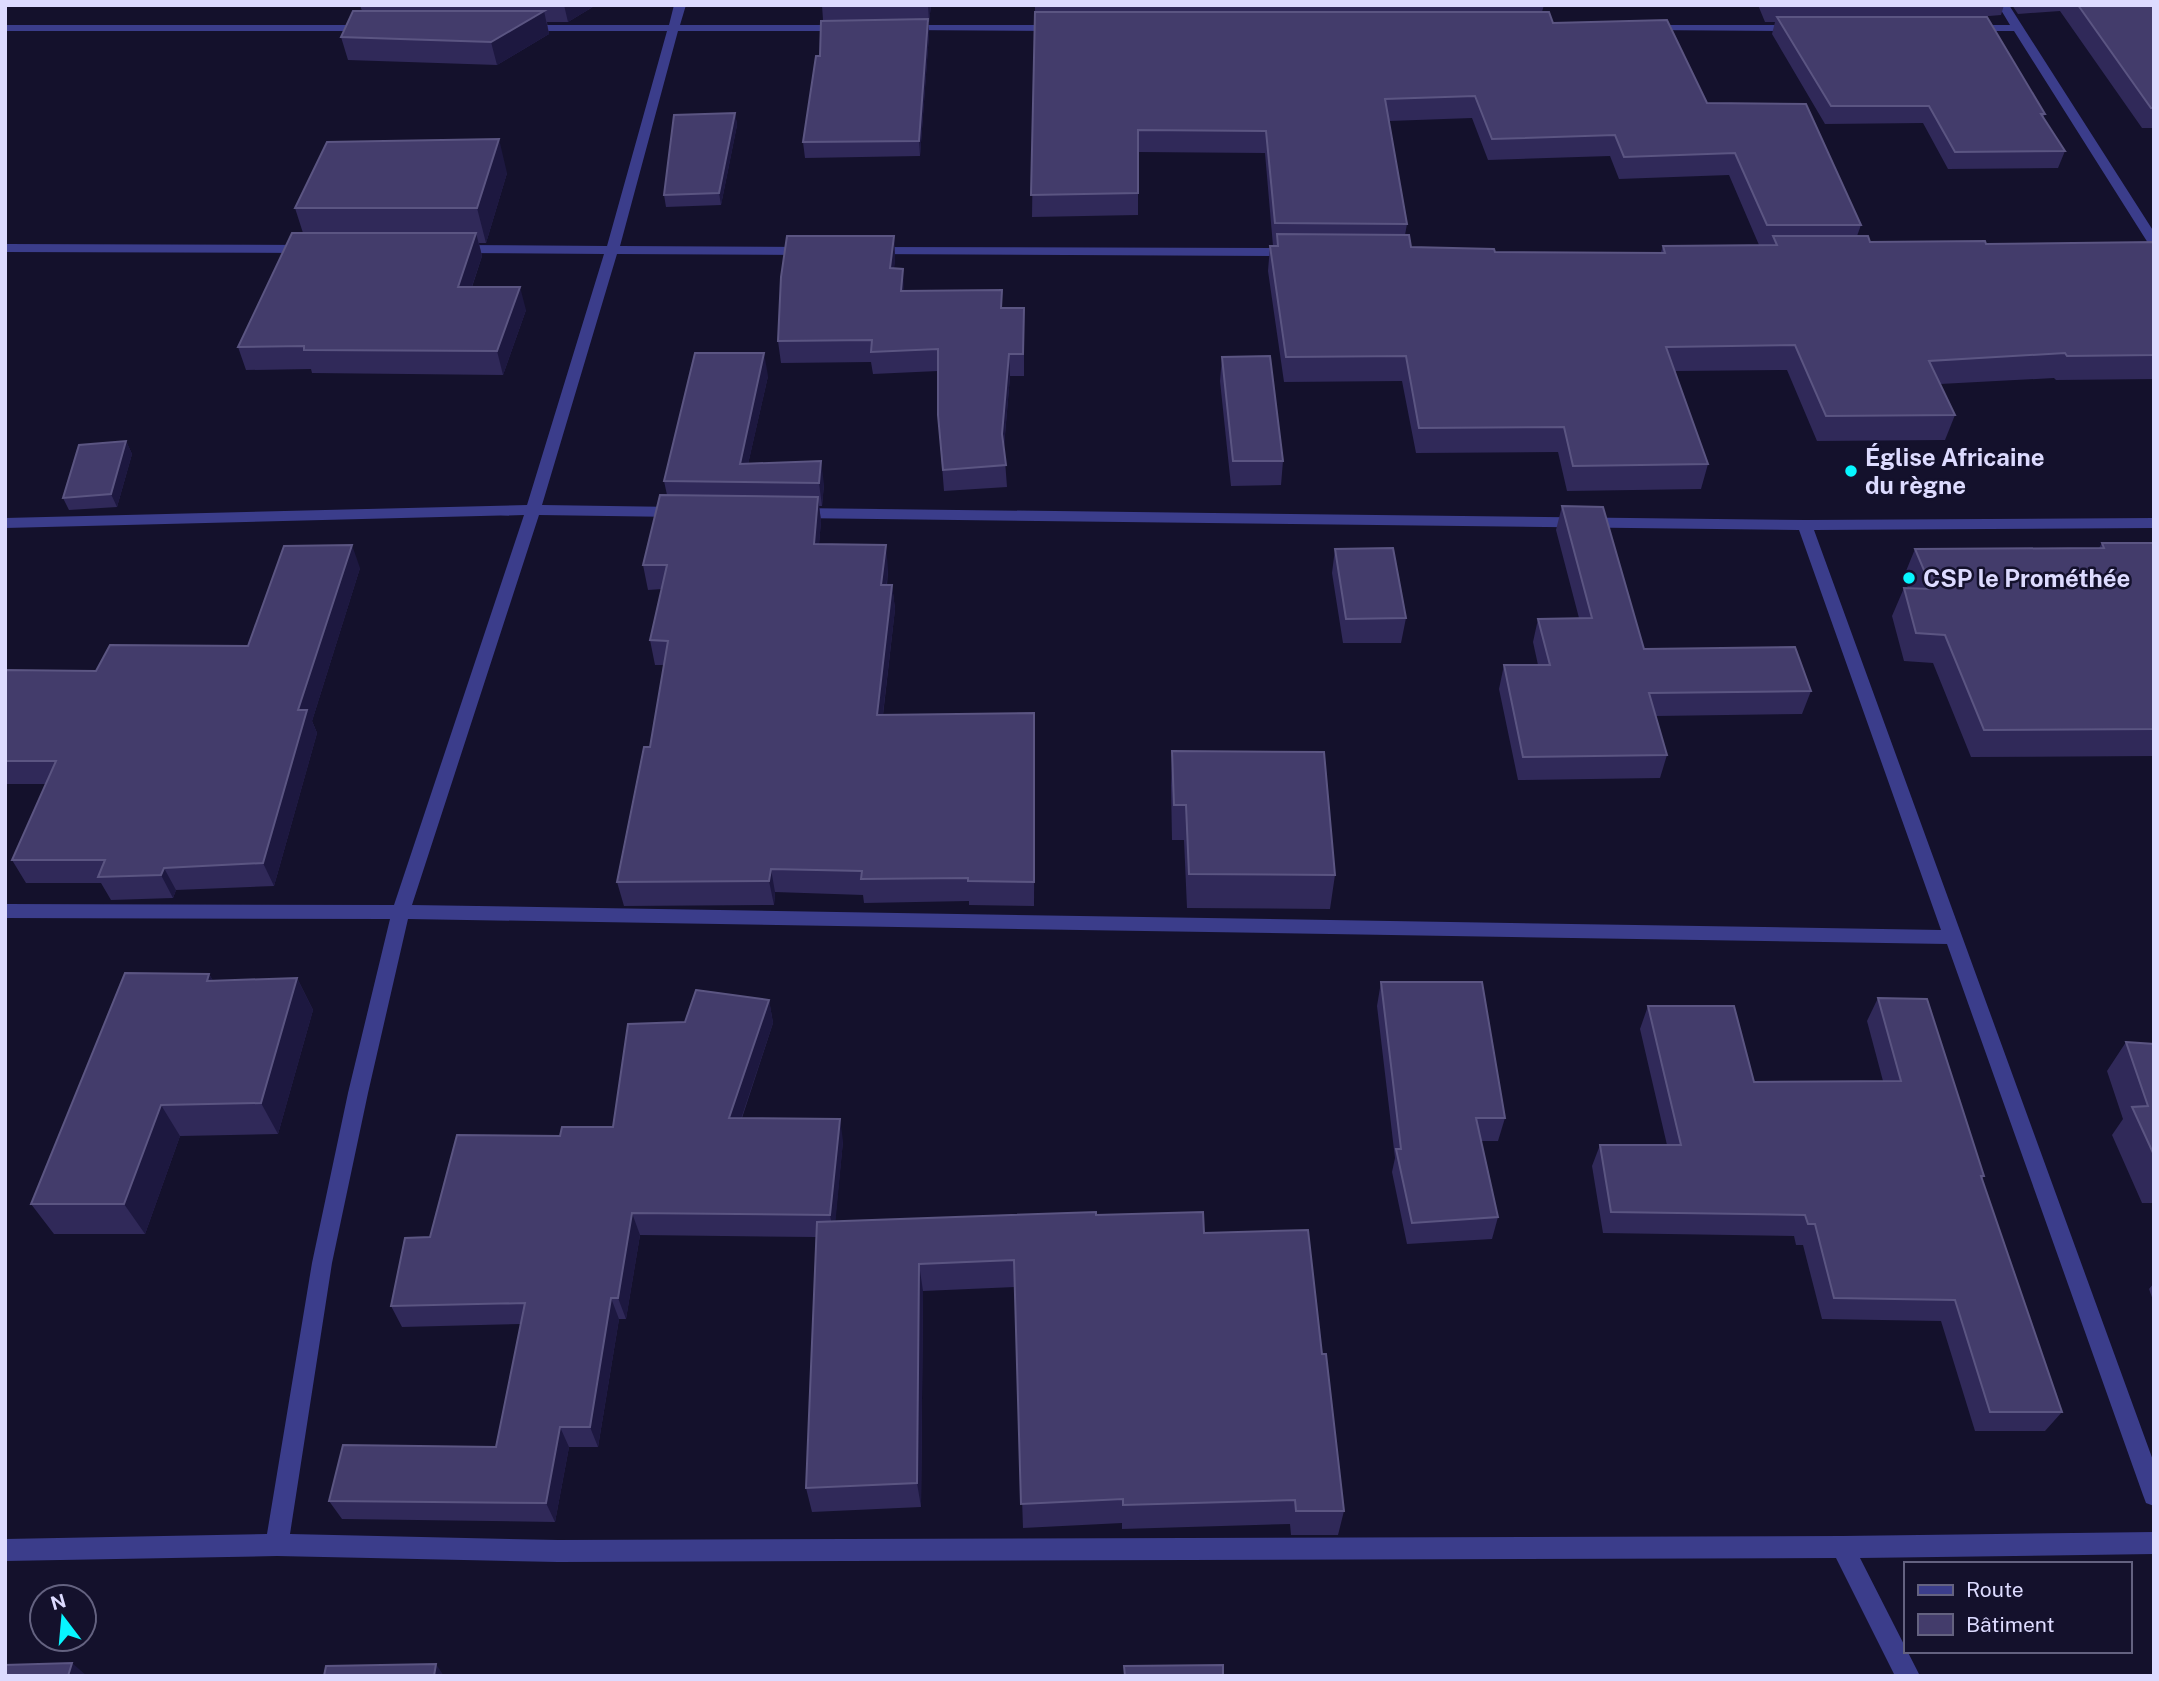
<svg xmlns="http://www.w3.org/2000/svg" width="2159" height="1681" viewBox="0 0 2159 1681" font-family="'Public Sans',sans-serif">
<rect width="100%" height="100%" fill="#14112c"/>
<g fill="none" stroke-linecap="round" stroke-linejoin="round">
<!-- minor -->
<path fill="#3b3d8b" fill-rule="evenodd" d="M 674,5 L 686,5 L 680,25 L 844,25 L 850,28 L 844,31 L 678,31 L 620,246 L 807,247 L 814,251 L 807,255 L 617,254 L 542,505 L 677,507 L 684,512 L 677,517 L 539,515 L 412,905 L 1941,930 L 1799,530 L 796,518 L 788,513 L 796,508 L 1805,520 L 2154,518 L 2154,528 L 1814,530 L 2154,1463 L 2154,1506 L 2146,1503 L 2143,1495 L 1947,944 L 408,919 L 368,1093 L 332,1263 L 290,1534 L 558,1540 L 1842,1536 L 2154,1532 L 2154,1554 L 1860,1558 L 1920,1676 L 1895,1676 L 1836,1558 L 558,1562 L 277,1556 L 5,1561 L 5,1539 L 267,1534 L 312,1263 L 348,1093 L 390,919 L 5,918 L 5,904 L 394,905 L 524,515 L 5,528 L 5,518 L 527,505 L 604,254 L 457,253 L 451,249 L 457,245 L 607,246 L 667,31 L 526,31 L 520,28 L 526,25 L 669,25 Z
M 1998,5 L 2009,5 L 2154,232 L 2154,247 L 2148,243 L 2014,31 L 1971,31 L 1965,28 L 1971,25 L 2010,25 Z
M 5,25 L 368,25 L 374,28 L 368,31 L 5,31 Z
M 907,25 L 1058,25 L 1064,28 L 1058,31 L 903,30 L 903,26 Z
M 1649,25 L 1796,25 L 1802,28 L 1796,31 L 1645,30 L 1645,26 Z
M 5,244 L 306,245 L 312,249 L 306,253 L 5,252 Z
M 873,247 L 1293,248 L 1300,252 L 1293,256 L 868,254 L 866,251 Z"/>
</g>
<!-- wall -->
<path fill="#302959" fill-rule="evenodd" d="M 360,5 L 596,5 L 568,22 L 547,22 L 549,34 L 497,65 L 348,60 L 341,37 L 362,11 Z
M 822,5 L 931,5 L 929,22 L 928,22 L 929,34 L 920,156 L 805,158 L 803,142 L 820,56 L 823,20 Z
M 1035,5 L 1544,5 L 1542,12 L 1553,23 L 1707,103 L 1861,225 L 1857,236 L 1870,242 L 1986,244 L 2154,242 L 2154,379 L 2056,380 L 2054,378 L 1940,384 L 1955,415 L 1945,440 L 1817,441 L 1787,370 L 1675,371 L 1708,464 L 1701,489 L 1567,491 L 1558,452 L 1416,453 L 1402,381 L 1284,382 L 1268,271 L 1270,246 L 1276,246 L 1273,246 L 1265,153 L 1138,152 L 1138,215 L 1032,217 ZM 1472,118 L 1488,160 L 1610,156 L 1619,179 L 1729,175 L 1759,245 L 1663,246 L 1661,252 L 1495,252 L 1411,247 L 1405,235 L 1407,224 L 1389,121 Z
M 1758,5 L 2004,5 L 2001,15 L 1977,17 L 2045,114 L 2043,118 L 2065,151 L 2058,168 L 1948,169 L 1923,123 L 1825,124 L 1772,34 L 1775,22 L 1765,22 Z
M 2012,5 L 2154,5 L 2154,128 L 2142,128 L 2060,11 L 2018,14 Z
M 735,113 L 737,125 L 721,205 L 666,207 L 664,195 Z
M 507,173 L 486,243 L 479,243 L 482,256 L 472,287 L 526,310 L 503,375 L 312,373 L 311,369 L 246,370 L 238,347 L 303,233 L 295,208 Z
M 894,236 L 895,258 L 894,268 L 904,291 L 1002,290 L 1002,308 L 1024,330 L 1024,376 L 1010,376 L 1004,447 L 1007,487 L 944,491 L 938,415 L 938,371 L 873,374 L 871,362 L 781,363 L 778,341 Z
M 1222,357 L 1283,461 L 1281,485 L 1231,486 L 1220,381 Z
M 768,376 L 748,464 L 824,484 L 822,506 L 819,506 L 821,521 L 819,544 L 888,569 L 887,585 L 892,585 L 895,609 L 883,715 L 1035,737 L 1034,906 L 969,905 L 969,901 L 864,903 L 863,895 L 775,892 L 774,905 L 624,906 L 617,882 L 650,747 L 664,665 L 655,665 L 650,640 L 662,589 L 648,590 L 643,565 L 667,495 L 664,481 Z
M 126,441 L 132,454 L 117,507 L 69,510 L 63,498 Z
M 1562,506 L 1644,649 L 1811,691 L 1802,714 L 1656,716 L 1667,755 L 1660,778 L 1518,780 L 1499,689 L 1504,665 L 1538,665 L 1533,642 L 1538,619 L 1579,618 L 1556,530 Z
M 2102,543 L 2154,543 L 2154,756 L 1971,757 L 1933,663 L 1904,661 L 1892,616 L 1904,588 L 1908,588 L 1904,576 L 1915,549 L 2099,548 Z
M 1335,549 L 1406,618 L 1401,643 L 1343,643 L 1332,573 Z
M 360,568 L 312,721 L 317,733 L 274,886 L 176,890 L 173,898 L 111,900 L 101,883 L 26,883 L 12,860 L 46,784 L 5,784 L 5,670 L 96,671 L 248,646 Z
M 1172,751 L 1335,875 L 1330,909 L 1187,908 L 1184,840 L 1172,840 L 1171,786 Z
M 209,974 L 213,981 L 297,978 L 313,1010 L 278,1134 L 180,1136 L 145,1234 L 54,1234 L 31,1204 Z
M 1381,982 L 1505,1118 L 1498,1141 L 1481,1141 L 1498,1217 L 1492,1239 L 1407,1244 L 1392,1172 L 1395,1158 L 1377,1006 Z
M 1878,998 L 1984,1176 L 1982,1179 L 2062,1412 L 2045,1431 L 1975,1431 L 1941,1321 L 1822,1319 L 1803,1245 L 1796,1245 L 1794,1236 L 1603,1233 L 1592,1166 L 1600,1145 L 1667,1145 L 1640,1029 L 1648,1006 L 1754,1082 L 1883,1081 L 1867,1021 Z
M 769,1000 L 773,1023 L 742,1118 L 843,1141 L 835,1221 L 1096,1215 L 1204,1233 L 1322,1354 L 1344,1511 L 1338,1535 L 1291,1535 L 1290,1524 L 1122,1529 L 1122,1523 L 1023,1528 L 1015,1287 L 923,1291 L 921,1507 L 812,1512 L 806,1488 L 816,1237 L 640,1235 L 626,1319 L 619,1319 L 598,1447 L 569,1447 L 555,1522 L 342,1519 L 329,1501 L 496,1447 L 521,1324 L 402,1327 L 391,1306 L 430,1237 L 560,1136 L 613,1127 L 685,1022 Z
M 2126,1042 L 2154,1044 L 2154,1203 L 2142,1203 L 2112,1135 L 2123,1119 L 2107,1071 Z
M 2154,1283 L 2154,1303 L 2149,1289 Z"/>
<!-- shaded-wall -->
<path fill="#1d1840" d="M 564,5 L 596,5 L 568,22 Z
M 928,5 L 931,5 L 929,22 Z
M 544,11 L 549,34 L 497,65 L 491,42 Z
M 928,19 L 929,34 L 920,156 L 919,141 Z
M 735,113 L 737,125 L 721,205 L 719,193 Z
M 499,139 L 507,173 L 486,243 L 477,208 Z
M 476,233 L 482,256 L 464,310 L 458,287 Z
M 894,236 L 895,258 L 892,289 L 890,268 Z
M 903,269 L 904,290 L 901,291 Z
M 520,287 L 526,310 L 503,375 L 497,351 Z
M 764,353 L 768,376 L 744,482 L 740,464 Z
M 1009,354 L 1010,376 L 1003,456 L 1002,434 Z
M 126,441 L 132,454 L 117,507 L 111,494 Z
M 821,461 L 824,484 L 822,506 L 819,483 Z
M 818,497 L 821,521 L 817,568 L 814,544 Z
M 352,545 L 360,568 L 312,721 L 317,733 L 274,886 L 263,863 L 298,710 Z
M 886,545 L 888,569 L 884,609 L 881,585 Z
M 892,585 L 895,609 L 880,739 L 877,715 Z
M 1034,713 L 1035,737 L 1034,906 Z
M 164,868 L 176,890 L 173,898 L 161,875 Z
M 771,869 L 775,892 L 774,905 L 769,881 Z
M 209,974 L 227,1005 L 207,981 Z
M 297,978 L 313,1010 L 278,1134 L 261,1103 Z
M 769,1000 L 773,1023 L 734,1140 L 729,1118 Z
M 161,1105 L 180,1136 L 145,1234 L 124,1204 Z
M 840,1119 L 843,1141 L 834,1237 L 830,1215 Z
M 632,1213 L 640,1235 L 626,1319 L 618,1298 Z
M 919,1264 L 923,1291 L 921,1507 L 917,1483 Z
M 611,1298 L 619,1319 L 598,1447 L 590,1427 Z
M 560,1427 L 569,1447 L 555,1522 L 546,1503 Z
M 72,1663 L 87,1676 L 68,1676 Z
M 436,1664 L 444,1676 L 434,1676 Z"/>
<!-- building -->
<path fill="#433c6b" stroke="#5b5582" stroke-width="2" d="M 2078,5 L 2154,5 L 2154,108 L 2151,108 Z
M 353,11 L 544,11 L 491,42 L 341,37 Z
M 1035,12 L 1549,12 L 1553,23 L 1667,20 L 1707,103 L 1806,104 L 1861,225 L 1767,225 L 1735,153 L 1624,157 L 1615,135 L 1492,139 L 1475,96 L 1385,99 L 1407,224 L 1275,223 L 1266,131 L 1138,130 L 1138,193 L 1031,195 Z
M 1777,17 L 1987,17 L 2045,114 L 2041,114 L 2065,151 L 1955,152 L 1929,106 L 1831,106 Z
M 928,19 L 919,141 L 803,142 L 816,56 L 820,56 L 821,21 Z
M 735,113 L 719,193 L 664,195 L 674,115 Z
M 499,139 L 477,208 L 295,208 L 327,142 Z
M 292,233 L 476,233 L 458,287 L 520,287 L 497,351 L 304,350 L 304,346 L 238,347 Z
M 1277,234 L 1409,235 L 1411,247 L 1494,249 L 1495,252 L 1665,253 L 1663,246 L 1777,245 L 1773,236 L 1868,236 L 1870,242 L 1985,241 L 1986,244 L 2154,242 L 2154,355 L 2067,356 L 2065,353 L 1929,361 L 1955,415 L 1826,416 L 1795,345 L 1666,347 L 1708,464 L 1573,466 L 1564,427 L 1419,428 L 1406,356 L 1286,357 L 1270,246 L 1278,246 Z
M 787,236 L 894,236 L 890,268 L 903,269 L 901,291 L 1002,290 L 1001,308 L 1024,308 L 1023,354 L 1009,354 L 1002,434 L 1006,465 L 943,470 L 938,415 L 938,349 L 871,352 L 872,340 L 778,341 L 781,277 Z
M 695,353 L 764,353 L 740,464 L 821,461 L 819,483 L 664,481 Z
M 1270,356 L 1283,461 L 1233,461 L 1222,357 Z
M 126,441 L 111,494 L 63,498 L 79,445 Z
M 660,495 L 818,497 L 814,544 L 886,545 L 881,585 L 892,585 L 877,715 L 1034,713 L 1034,882 L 968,881 L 968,878 L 861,879 L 862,871 L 771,869 L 769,881 L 617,882 L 644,747 L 650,747 L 668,641 L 650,640 L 667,565 L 643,565 Z
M 1562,506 L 1603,507 L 1644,649 L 1795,647 L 1811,691 L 1649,693 L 1667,755 L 1523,757 L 1504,665 L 1550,665 L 1538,619 L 1592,618 Z
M 2102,543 L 2154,543 L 2154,729 L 1984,730 L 1945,635 L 1916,633 L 1904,588 L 1932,589 L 1915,549 L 2104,548 Z
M 352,545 L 298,710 L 307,710 L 263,863 L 164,868 L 161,875 L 98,877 L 105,860 L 12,860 L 56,761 L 5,761 L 5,670 L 96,671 L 110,645 L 248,646 L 284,546 Z
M 1393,548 L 1406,618 L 1346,619 L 1335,549 Z
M 1172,751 L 1324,752 L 1335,875 L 1189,874 L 1186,805 L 1174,805 Z
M 125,973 L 209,974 L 207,981 L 297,978 L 261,1103 L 161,1105 L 124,1204 L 31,1204 Z
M 1381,982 L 1482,982 L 1505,1118 L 1476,1118 L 1498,1217 L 1412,1223 L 1396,1149 L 1401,1149 Z
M 696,990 L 769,1000 L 729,1118 L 840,1119 L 830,1215 L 632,1213 L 618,1298 L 611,1298 L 590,1427 L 560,1427 L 546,1503 L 329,1501 L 343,1445 L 496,1447 L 525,1303 L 391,1306 L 405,1238 L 430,1237 L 457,1135 L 560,1136 L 562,1127 L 613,1127 L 628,1024 L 685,1022 Z
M 1878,998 L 1927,999 L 1984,1176 L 1981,1176 L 2062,1412 L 1990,1412 L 1955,1300 L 1834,1298 L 1815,1224 L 1808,1224 L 1805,1215 L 1611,1212 L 1600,1145 L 1681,1145 L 1648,1006 L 1734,1006 L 1754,1082 L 1901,1081 Z
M 2126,1042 L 2154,1044 L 2154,1155 L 2132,1107 L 2148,1106 Z
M 1096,1212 L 1096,1215 L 1203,1212 L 1204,1233 L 1308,1230 L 1322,1354 L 1326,1354 L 1344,1511 L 1296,1511 L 1295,1500 L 1123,1505 L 1123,1499 L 1021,1504 L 1014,1260 L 919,1264 L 917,1483 L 806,1488 L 817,1222 Z
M 72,1663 L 68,1676 L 5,1676 L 5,1665 Z
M 436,1664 L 434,1676 L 324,1676 L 326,1666 Z
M 1223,1665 L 1223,1676 L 1125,1676 L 1124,1666 Z"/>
<!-- markers -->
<g fill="#07f6ff" stroke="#14112c" stroke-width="2.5">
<circle cx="1851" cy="471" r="7"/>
<circle cx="1909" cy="578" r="7"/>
</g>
<g text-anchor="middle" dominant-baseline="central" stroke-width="5" stroke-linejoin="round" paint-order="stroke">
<!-- poi labels -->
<g font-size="24" font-weight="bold" fill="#dddbff" stroke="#14112c" text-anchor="start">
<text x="1865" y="457">Église Africaine<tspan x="1865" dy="28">du règne</tspan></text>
<text x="1923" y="578">CSP le Prométhée</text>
</g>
</g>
<!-- border -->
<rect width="2159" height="1681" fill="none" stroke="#dddbff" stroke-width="14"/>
<!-- legend -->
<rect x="1904" y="1562" width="228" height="91" fill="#14112c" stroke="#646280" stroke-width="2"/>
<rect x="1918" y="1585" width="35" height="10" fill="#3b3d8b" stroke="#646280" stroke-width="2"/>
<text x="1966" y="1597" font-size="21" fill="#dddbff">Route</text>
<rect x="1918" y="1614" width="35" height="21" fill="#433c6b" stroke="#646280" stroke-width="2"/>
<text x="1966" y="1632" font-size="21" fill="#dddbff">Bâtiment</text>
<!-- north arrow -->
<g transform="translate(63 1618) rotate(344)"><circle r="33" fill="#14112c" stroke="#646280" stroke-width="2"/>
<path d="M0-5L12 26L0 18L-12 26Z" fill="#07f6ff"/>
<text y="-10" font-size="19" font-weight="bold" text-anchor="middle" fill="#dddbff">N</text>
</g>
</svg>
